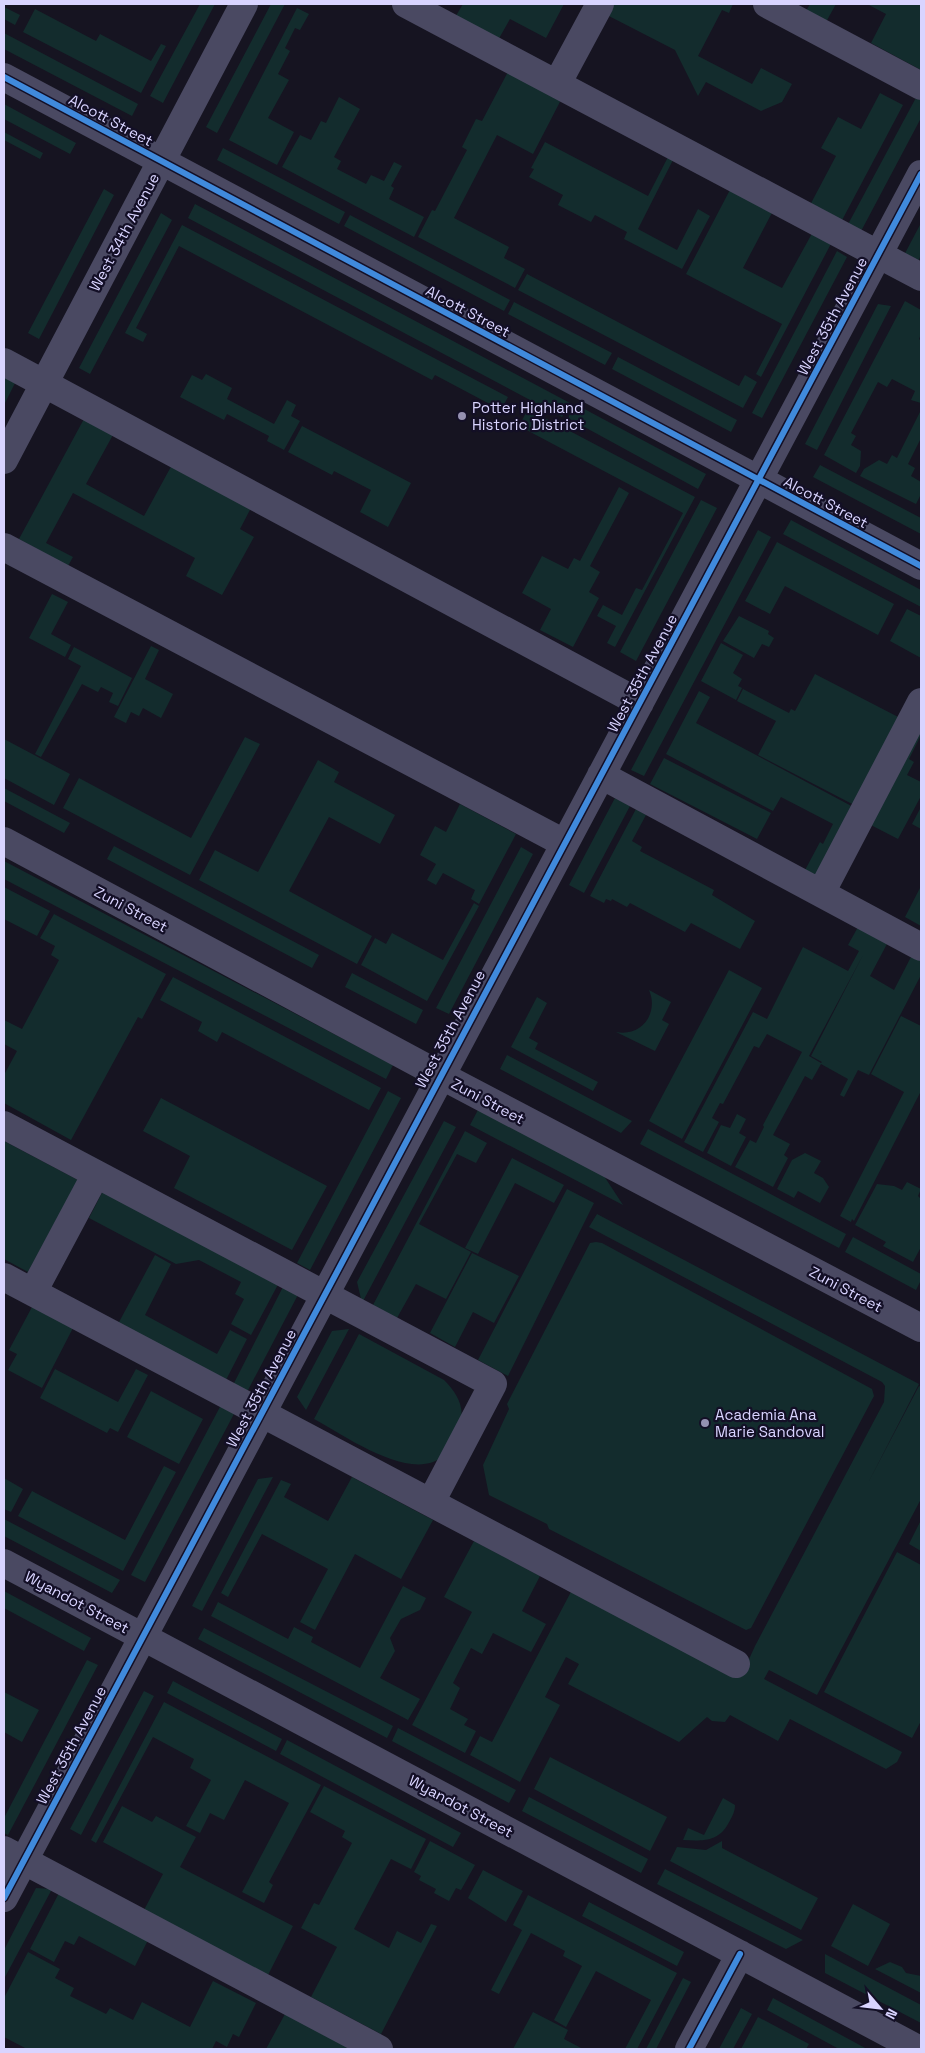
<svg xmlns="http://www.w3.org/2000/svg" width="925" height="2053" viewBox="0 0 925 2053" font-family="'Space Grotesk',sans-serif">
<rect width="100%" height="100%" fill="#161421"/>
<!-- green -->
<path fill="#132c2d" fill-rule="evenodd" d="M 200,4 L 215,4 L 163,103 L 150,96 Z
M 271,4 L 285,4 L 217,133 L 206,127 Z
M 463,4 L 564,4 L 546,38 L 510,19 L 497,42 L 454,19 Z
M 610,4 L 733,4 L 729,13 L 722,10 L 698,56 L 752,84 L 761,68 L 792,84 L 782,102 L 761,111 L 706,82 L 698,96 L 675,50 L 605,14 Z
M 810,4 L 836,4 L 826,22 L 806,11 Z
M 867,4 L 921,4 L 921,70 L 871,43 L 886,14 Z
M 4,7 L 20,15 L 15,25 L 4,19 Z
M 297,8 L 309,14 L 300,30 L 295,28 L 285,48 L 290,51 L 278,74 L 289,80 L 268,118 L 294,132 L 277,165 L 229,140 Z
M 35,9 L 96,41 L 100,34 L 151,61 L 161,44 L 166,46 L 141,93 L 23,32 Z
M 4,33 L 138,104 L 132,116 L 4,49 Z
M 511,66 L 564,94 L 533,154 L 497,135 L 454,218 L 509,247 L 504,258 L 525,269 L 515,288 L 418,237 L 432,210 L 435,211 L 467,150 L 462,147 L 476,119 L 482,121 Z
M 880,93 L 903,105 L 840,224 L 809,207 L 836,156 L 821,148 L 838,117 L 861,129 Z
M 918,94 L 921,95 L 921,118 L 859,235 L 846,228 Z
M 339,97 L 360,109 L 334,157 L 341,161 L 337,169 L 366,184 L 371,175 L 384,181 L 394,162 L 402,166 L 391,186 L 394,188 L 389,199 L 424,217 L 414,237 L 282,167 L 300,135 L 311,140 L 321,121 L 326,123 Z
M 4,104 L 76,143 L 70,154 L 4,119 Z
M 4,132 L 43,153 L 40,159 L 4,140 Z
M 545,142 L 648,196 L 668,157 L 673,160 L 638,229 L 677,250 L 698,209 L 710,216 L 682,269 L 624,239 L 627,232 L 595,215 L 591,222 L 558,205 L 563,195 L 529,177 L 534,169 L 531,168 Z
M 223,148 L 345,212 L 339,224 L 217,160 Z
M 732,186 L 774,209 L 743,268 L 782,288 L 815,228 L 834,238 L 761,377 L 756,374 L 782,324 L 686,274 Z
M 104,189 L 114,195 L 39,339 L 28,333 Z
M 195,204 L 570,403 L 562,417 L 188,218 Z
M 161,213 L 172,220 L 90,374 L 79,368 Z
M 350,215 L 510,300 L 504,311 L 344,226 Z
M 921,223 L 921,255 L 916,266 L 902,259 Z
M 182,225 L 508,397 L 501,410 L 435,375 L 432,380 L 179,246 L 136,328 L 147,334 L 143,342 L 125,333 Z
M 837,251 L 847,257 L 762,418 L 752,413 Z
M 527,274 L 739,386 L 745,375 L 757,382 L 743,408 L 518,290 Z
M 905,301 L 921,310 L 921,334 L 919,339 L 921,341 L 921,403 L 911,400 L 915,391 L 892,379 L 887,387 L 878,382 L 851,433 L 856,436 L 851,445 L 861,451 L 860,466 L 856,473 L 824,455 Z
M 514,302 L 612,353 L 605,365 L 508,314 Z
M 878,304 L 891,306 L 817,450 L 805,444 Z
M 618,357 L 737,420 L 731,432 L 612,369 Z
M 206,374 L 232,388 L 227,399 L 274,424 L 287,400 L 296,405 L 291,416 L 300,421 L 284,450 L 267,441 L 269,436 L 227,414 L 224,420 L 180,397 L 192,375 L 202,380 Z
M 5,377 L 15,383 L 4,405 L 4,379 Z
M 575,404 L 706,474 L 698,489 L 568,418 Z
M 528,409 L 695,497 L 615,647 L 607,643 L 616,626 L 597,616 L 603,605 L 622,615 L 636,588 L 642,590 L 683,513 L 519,426 Z
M 921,410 L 921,438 L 908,464 L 915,468 L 911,476 L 921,482 L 921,494 L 916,504 L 860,476 L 864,469 L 879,460 L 887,464 L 892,455 L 897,458 Z
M 85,417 L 114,433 L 86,484 L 144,516 L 173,463 L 252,506 L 240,529 L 254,537 L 222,595 L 186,576 L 195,558 L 73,493 L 46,543 L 73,557 L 68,566 L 19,539 Z
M 302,426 L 411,483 L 388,527 L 360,512 L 371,490 L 334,471 L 332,475 L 288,452 Z
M 820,465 L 921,518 L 921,534 L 813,477 Z
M 619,487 L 629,493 L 590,566 L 600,572 L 589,592 L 599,598 L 573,647 L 540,630 L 551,609 L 522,593 L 542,556 L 568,569 L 574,558 L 580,561 Z
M 701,500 L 717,508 L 636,661 L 620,652 Z
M 791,520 L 921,590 L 921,607 L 783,534 Z
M 758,530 L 771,537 L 644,776 L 631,770 Z
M 777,542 L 894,604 L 878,635 L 785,586 L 770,614 L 745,601 Z
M 52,594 L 68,602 L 51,634 L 71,645 L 65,657 L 29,638 Z
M 907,609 L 921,616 L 921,658 L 890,641 Z
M 739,616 L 769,631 L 768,634 L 774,638 L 769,647 L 762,644 L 754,658 L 723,641 Z
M 721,643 L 743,655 L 733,673 L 742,679 L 738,686 L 742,688 L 736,700 L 701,681 Z
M 151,646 L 159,650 L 145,679 L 173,694 L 161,718 L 143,708 L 139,716 L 131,712 L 126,723 L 114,717 Z
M 74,647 L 132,678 L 118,706 L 109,702 L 113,693 L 101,687 L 98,692 L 82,684 L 41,757 L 35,754 L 81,666 L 68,659 Z
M 815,674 L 904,720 L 858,807 L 758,755 L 776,721 L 737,701 L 743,689 L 789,713 L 791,709 L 795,711 Z
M 699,691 L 710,697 L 696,723 L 857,809 L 820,880 L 804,872 L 820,842 L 823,844 L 833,824 L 781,797 L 773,811 L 666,754 Z
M 921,725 L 921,735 L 909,759 L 914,762 L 907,775 L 921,782 L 921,796 L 898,839 L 865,822 Z
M 245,737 L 260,744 L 190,875 L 63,808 L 79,778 L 191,838 Z
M 4,739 L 70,774 L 54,805 L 4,778 Z
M 664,758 L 771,813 L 757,839 L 650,784 Z
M 318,760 L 339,772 L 334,782 L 395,815 L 380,844 L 329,817 L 289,891 L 372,936 L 357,964 L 199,880 L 215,850 L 258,872 Z
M 4,788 L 70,823 L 64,833 L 4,801 Z
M 615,798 L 630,806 L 584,893 L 569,885 Z
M 460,804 L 516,834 L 479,904 L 471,899 L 475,890 L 443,873 L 436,885 L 427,880 L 436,864 L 420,855 L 435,826 L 446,832 Z
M 921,807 L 921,829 L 912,824 Z
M 636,809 L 646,815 L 632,841 L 642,847 L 640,851 L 714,890 L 712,895 L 755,921 L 740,949 L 691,923 L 685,932 L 630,903 L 627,907 L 612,899 L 611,901 L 606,899 L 604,903 L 590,896 Z
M 114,846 L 319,955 L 312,968 L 107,859 Z
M 521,847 L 533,854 L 449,1014 L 436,1008 Z
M 4,861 L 393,1065 L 386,1079 L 4,879 Z
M 921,886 L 921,926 L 905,917 Z
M 4,887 L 50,911 L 37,936 L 4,919 Z
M 474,903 L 479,906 L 427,1001 L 361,965 L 375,938 L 386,944 L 392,933 L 443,960 Z
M 54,914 L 166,974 L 142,1019 L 138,1017 L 71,1140 L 4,1103 L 4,1075 L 17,1051 L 4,1044 L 4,1020 L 22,1029 L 59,960 L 51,955 L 55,946 L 40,938 Z
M 858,927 L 888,942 L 870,976 L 894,990 L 912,955 L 921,959 L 921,975 L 869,1075 L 858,1070 L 844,1097 L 840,1095 L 848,1079 L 821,1064 L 812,1080 L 805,1076 L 773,1135 L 790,1144 L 784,1155 L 788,1158 L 773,1187 L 735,1167 L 750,1140 L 756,1143 L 764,1127 L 763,1125 L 802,1052 L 767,1034 L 759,1048 L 754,1046 L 723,1104 L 720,1103 L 712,1118 L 719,1122 L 703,1152 L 684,1142 L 753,1012 L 767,1019 L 803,947 L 848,971 L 859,951 L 848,945 ZM 863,955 L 811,1056 L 822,1062 L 821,1063 L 809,1056 Z
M 729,970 L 762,988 L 682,1139 L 649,1121 Z
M 352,973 L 423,1010 L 416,1024 L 345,987 Z
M 173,977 L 381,1088 L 369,1110 L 222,1032 L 217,1042 L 198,1031 L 202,1022 L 160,1000 Z
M 649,990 L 671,1002 L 662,1020 L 669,1024 L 655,1051 L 616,1032 C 642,1037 659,1013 649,990 Z
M 537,997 L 547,1003 L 529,1038 L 538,1043 L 535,1049 L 598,1082 L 593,1091 L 511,1047 Z
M 901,1016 L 921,1026 L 921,1091 L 854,1221 L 852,1219 L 851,1222 L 840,1216 L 904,1092 L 871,1074 Z
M 507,1055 L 632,1121 L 621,1133 L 500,1069 Z
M 388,1091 L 401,1098 L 310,1270 L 297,1263 Z
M 161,1098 L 327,1186 L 292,1250 L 174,1188 L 190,1156 L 143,1131 Z
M 478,1110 L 604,1176 L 623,1205 L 470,1125 Z
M 737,1114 L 746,1119 L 739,1133 L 746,1137 L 731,1166 L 707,1153 L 721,1125 L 730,1128 Z
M 444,1121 L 456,1127 L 362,1303 L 357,1282 Z
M 648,1129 L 846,1234 L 839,1248 L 640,1144 Z
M 465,1131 L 487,1143 L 476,1163 L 457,1154 L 419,1224 L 471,1252 L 446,1299 L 416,1284 L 397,1318 L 373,1305 Z
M 4,1141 L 78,1180 L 28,1272 L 4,1259 Z
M 805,1153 L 821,1161 L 814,1173 L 823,1178 L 829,1187 L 820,1203 L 798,1191 L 794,1198 L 777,1189 L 792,1160 Z
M 512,1158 L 564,1185 L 554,1203 L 515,1183 L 478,1254 L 465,1248 Z
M 907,1182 L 921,1189 L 918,1196 L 921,1199 L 921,1247 L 913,1262 L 883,1246 L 886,1242 L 855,1225 L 877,1184 L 894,1186 L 902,1190 Z
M 107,1183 L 282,1277 L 251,1335 L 231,1324 L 244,1299 L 235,1294 L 241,1282 L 199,1260 L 176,1264 L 89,1218 Z
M 567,1189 L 594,1203 L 508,1376 L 478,1360 Z
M 597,1214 L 919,1384 L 868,1483 L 919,1386 L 921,1387 L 921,1499 L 817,1695 L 769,1670 L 764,1679 L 902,1752 L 897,1762 L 886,1769 L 790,1719 L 778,1741 L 730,1715 L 725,1722 L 712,1721 L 707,1717 L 679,1742 L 568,1684 L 579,1664 L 566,1657 L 545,1697 L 560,1705 L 520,1782 L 470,1755 L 480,1736 L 492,1742 L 573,1588 L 741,1677 L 755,1646 L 884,1402 L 885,1386 L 882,1382 L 589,1227 Z
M 853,1237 L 921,1274 L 921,1280 L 916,1290 L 845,1252 Z
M 596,1242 L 602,1243 L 872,1389 L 874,1396 L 751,1628 L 746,1630 L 549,1529 L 547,1524 L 489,1495 L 483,1465 L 509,1409 L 507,1404 L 590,1243 Z
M 472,1253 L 519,1276 L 494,1323 L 473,1312 L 455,1347 L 430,1333 Z
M 155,1255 L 171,1264 L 145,1315 L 217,1354 L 230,1330 L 247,1339 L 226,1380 L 118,1324 Z
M 286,1281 L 301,1289 L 247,1392 L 233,1385 Z
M 32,1307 L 73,1328 L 42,1388 L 8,1370 L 17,1354 L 9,1350 Z
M 349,1329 L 306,1410 L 297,1397 L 332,1331 Z
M 359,1334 L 444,1380 C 458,1394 467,1410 458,1428 C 454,1436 450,1449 444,1455 C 413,1485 344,1435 314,1419 Z
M 55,1369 L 118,1402 L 136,1369 L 148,1375 L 118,1432 L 110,1428 L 107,1433 L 40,1398 Z
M 151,1391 L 203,1419 L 179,1464 L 127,1437 Z
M 221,1405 L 235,1412 L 145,1582 L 131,1575 Z
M 164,1466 L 176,1472 L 123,1571 L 18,1516 L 32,1491 L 125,1540 Z
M 273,1477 L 202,1611 L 192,1606 L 258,1479 Z
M 352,1477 L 433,1520 L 401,1579 L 355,1554 L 315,1630 L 300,1622 L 328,1569 L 262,1534 L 228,1597 L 221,1593 L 281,1480 L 291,1484 L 284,1497 L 328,1521 Z
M 4,1478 L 23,1489 L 11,1512 L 4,1509 Z
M 4,1519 L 120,1580 L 112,1593 L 4,1536 Z
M 921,1520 L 921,1551 L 909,1544 Z
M 474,1541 L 540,1576 L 522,1611 L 546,1624 L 531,1652 L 493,1633 L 482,1654 L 471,1648 L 453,1683 L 460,1688 L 450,1709 L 468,1719 L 464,1725 L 476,1731 L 465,1753 L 412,1725 L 472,1612 L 444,1597 Z
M 897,1552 L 921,1565 L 921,1721 L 912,1738 L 824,1692 Z
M 403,1586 L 426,1598 L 420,1610 L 401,1619 L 390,1638 L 395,1651 L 380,1678 L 420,1699 L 408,1720 L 211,1616 L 218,1602 L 288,1639 L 294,1627 L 313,1637 L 311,1642 L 360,1668 Z
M 4,1591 L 91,1638 L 84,1651 L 4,1608 Z
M 204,1628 L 393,1726 L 387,1738 L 198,1639 Z
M 87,1660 L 98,1665 L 8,1835 L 4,1833 L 4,1818 Z
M 173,1681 L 282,1739 L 276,1751 L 167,1693 Z
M 144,1691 L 154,1696 L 81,1835 L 70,1829 Z
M 4,1692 L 39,1710 L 22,1742 L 4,1732 Z
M 164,1702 L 321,1785 L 269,1882 L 273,1885 L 264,1903 L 242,1892 L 289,1803 L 245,1780 L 224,1820 L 210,1813 L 200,1833 L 186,1826 L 211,1780 L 190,1768 L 194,1759 L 153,1737 L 96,1843 L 91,1840 Z
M 398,1728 L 516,1790 L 509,1803 L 392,1741 Z
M 287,1740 L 461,1833 L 453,1847 L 280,1754 Z
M 550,1757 L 667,1817 L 650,1851 L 534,1789 Z
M 324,1786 L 426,1839 L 411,1869 L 391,1859 L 354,1929 L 389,1948 L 397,1931 L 421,1943 L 431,1924 L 437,1926 L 381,2034 L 311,1997 L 337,1947 L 301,1928 L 314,1903 L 319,1905 L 352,1843 L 342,1837 L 345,1831 L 310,1812 Z
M 529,1797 L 648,1859 L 641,1873 L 522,1811 Z
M 723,1798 L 735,1805 C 735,1812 732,1817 728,1824 C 718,1842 702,1841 683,1840 L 688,1828 L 704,1835 Z
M 122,1806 L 152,1822 L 156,1816 L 196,1837 L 180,1867 L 293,1926 L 268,1975 L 144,1910 L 163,1874 L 103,1842 Z
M 430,1841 L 475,1865 L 461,1890 L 456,1888 L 449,1901 L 434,1893 L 436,1889 L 419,1880 L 421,1876 L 414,1872 Z
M 722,1841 L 722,1848 L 818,1898 L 801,1930 L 670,1861 L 677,1847 L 706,1850 Z
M 665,1869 L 803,1940 L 786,1949 L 657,1884 Z
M 483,1870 L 523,1891 L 506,1922 L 468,1898 Z
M 36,1888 L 52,1889 L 4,1979 L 4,1950 Z
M 59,1893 L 148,1940 L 135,1966 L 79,1936 L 74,1945 L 65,1941 L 54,1962 L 30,1949 Z
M 528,1895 L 677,1973 L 637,2049 L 625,2049 L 651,2000 L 596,1971 L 566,2027 L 554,2020 L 582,1966 L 563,1956 L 565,1951 L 531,1933 L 499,1994 L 491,1990 L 522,1930 L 513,1925 Z
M 589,1902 L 684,1952 L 677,1966 L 582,1916 Z
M 853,1904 L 890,1924 L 868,1966 L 831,1946 Z
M 28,1952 L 60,1969 L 55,1978 L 74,1988 L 70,1996 L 106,2014 L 110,2008 L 133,2020 L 142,2002 L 190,2027 L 213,1981 L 256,2003 L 239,2037 L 233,2034 L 227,2047 L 216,2041 L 212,2049 L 27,2049 L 4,2037 L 4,1998 Z
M 825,1954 L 921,2005 L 921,2023 L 825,1973 Z
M 890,1962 L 902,1967 L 906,1973 L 921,1976 L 921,1993 L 875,1969 Z
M 683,1978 L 691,1982 L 656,2049 L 646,2049 Z
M 773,1998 L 867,2049 L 839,2049 L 767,2010 Z
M 741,2008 L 752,2014 L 733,2049 L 719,2049 Z
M 533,2012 L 568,2030 L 564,2039 L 583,2049 L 513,2049 Z
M 285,2014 L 354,2049 L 266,2049 Z
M 758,2017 L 809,2044 L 806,2049 L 741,2049 Z"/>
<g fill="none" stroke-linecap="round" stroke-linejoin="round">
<!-- minor -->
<path stroke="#4a4962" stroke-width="28" d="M 406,4 L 921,277
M 767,4 L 921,86
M 4,77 L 921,566
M 557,84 L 600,4
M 4,362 L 640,703
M 4,460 L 244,4
M 4,547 L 564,843
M 601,775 L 921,947
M 4,841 L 440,1075 L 921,1328
M 821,893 L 921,702
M 4,1125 L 493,1384 L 431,1502
M 4,1277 L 736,1664
M 33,1292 L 96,1174
M 4,1563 L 918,2049
M 4,1850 L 379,2049
M 4,1898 L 921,174
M 689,2049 L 740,1954"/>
<defs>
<path id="cycleway" d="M 4,77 L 921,566
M 4,1898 L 921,174
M 689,2049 L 740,1954"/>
</defs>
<!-- cycleway casing -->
<use href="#cycleway" stroke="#130f26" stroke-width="9"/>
<!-- cycleway -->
<use href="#cycleway" stroke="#408adc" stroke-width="6"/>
</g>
<!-- markers -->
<g fill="#9591b1" stroke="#130f26" stroke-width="2">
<circle cx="462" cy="416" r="5"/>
<circle cx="705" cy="1423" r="5"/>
</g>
<g text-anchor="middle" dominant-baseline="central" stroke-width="4.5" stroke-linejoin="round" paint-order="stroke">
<!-- street labels -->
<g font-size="15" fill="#d9d4ff" stroke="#130f26">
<text transform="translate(111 120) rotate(28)">Alcott Street</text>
<text transform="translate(124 232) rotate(-62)">West 34th Avenue</text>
<text transform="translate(468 311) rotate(28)">Alcott Street</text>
<text transform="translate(832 316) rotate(-62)">West 35th Avenue</text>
<text transform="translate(826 502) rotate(28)">Alcott Street</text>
<text transform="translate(642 673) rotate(-62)">West 35th Avenue</text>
<text transform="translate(131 909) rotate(28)">Zuni Street</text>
<text transform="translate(450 1029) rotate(-62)">West 35th Avenue</text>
<text transform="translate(488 1101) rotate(28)">Zuni Street</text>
<text transform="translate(846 1289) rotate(28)">Zuni Street</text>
<text transform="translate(261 1388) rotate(-62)">West 35th Avenue</text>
<text transform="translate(77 1602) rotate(28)">Wyandot Street</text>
<text transform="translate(71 1745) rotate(-62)">West 35th Avenue</text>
<text transform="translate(461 1806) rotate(28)">Wyandot Street</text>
</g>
<!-- poi labels -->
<g font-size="15" fill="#d9d4ff" stroke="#130f26" text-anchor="start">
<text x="472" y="407">Potter Highland<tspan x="472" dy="17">Historic District</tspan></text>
<text x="715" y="1414">Academia Ana<tspan x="715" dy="17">Marie Sandoval</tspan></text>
</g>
</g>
<!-- border -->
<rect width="925" height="2053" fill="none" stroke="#d9d4ff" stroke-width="10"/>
<!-- north arrow -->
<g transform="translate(880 2008) rotate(118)" stroke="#130f26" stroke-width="4" paint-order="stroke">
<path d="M0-4L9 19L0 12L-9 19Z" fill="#d9d4ff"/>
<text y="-8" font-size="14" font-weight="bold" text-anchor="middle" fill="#d9d4ff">N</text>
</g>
</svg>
